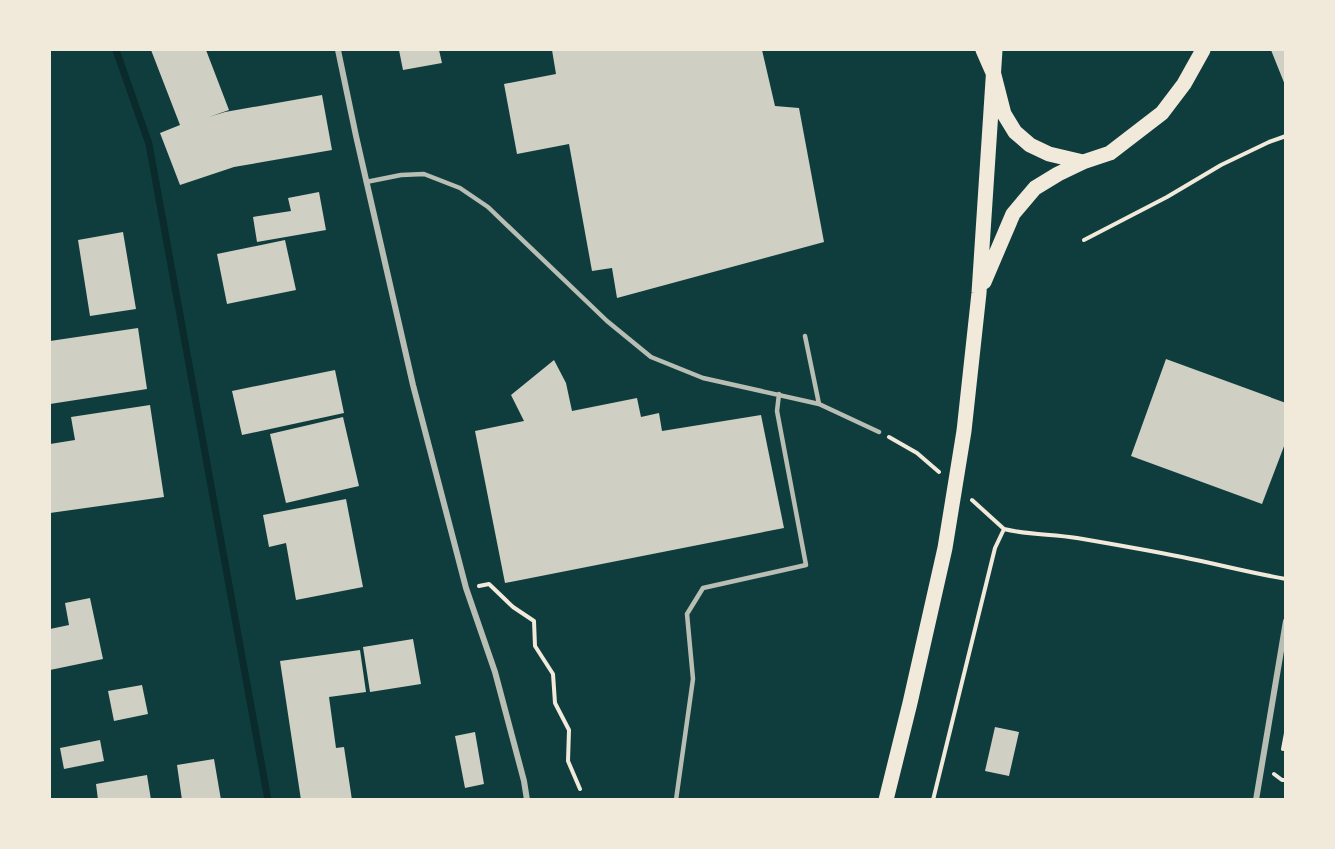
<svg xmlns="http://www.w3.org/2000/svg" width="1335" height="849" viewBox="0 0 1335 849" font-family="'Archivo Narrow',sans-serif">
<rect width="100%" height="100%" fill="#0f3d3e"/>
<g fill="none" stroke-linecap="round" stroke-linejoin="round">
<!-- stream -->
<path stroke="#0a2a2b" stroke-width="7" d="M 116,50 L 149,144 L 268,800"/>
</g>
<!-- building -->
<path fill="#cfcfc3" d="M 151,50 L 206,50 L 229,110 L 209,117 L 225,112 L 322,95 L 332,150 L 234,167 L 180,185 L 160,133 L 180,125 Z
M 399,50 L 439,50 L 442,63 L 403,70 Z
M 552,50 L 762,50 L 775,106 L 799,108 L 824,242 L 617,298 L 612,268 L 592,271 L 569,144 L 517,154 L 504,84 L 556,74 Z
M 1271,50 L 1286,50 L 1286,85 L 1285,85 Z
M 319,192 L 326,230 L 257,242 L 253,217 L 291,211 L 288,198 Z
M 123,232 L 136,309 L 90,316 L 78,240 Z
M 285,240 L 296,290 L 227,304 L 217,254 Z
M 138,328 L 147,389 L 50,404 L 50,341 Z
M 1166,359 L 1286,403 L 1286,441 L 1262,504 L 1131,456 Z
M 554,360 L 566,383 L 572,411 L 637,398 L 641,417 L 659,413 L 662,431 L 761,415 L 784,528 L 505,583 L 475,431 L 524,421 L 511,395 Z
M 335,370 L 344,413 L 242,435 L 232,391 Z
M 150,405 L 164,497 L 50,513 L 50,444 L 75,440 L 71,417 Z
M 343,417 L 359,486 L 286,503 L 270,434 Z
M 346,499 L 363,587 L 296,600 L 286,543 L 269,547 L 263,515 Z
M 90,598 L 103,659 L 50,670 L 50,629 L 69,625 L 65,603 Z
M 413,639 L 421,684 L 370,692 L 363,647 Z
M 360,650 L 366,692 L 329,697 L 336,748 L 344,747 L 352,800 L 301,800 L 280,661 Z
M 142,685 L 148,714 L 114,721 L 108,691 Z
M 995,727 L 1019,732 L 1009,776 L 985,771 Z
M 475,732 L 484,784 L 465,788 L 455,736 Z
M 100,740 L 104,761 L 64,769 L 60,748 Z
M 214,759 L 221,800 L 182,800 L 177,765 Z
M 147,775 L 151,800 L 98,800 L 96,784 Z"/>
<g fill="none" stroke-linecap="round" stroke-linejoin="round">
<!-- path -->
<path stroke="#f1e9da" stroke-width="4" d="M 1084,240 L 1167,197 L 1221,165 L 1269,142 L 1286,136
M 889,437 L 917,453 L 939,472
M 1004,529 C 1028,535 1053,534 1077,538 C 1112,544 1147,550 1182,557 C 1217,564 1251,573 1286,579
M 479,586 L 489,584 L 513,607 L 534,621 L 535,646 L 553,674 L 555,703 L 569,730 L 568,761 L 580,789
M 1283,749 L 1286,733
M 1274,774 L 1282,780 L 1286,780
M 933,800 L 995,548 L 1004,529 L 972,500"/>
<!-- service -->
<path stroke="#b8beb3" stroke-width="4.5" d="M 366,182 L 401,175 L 424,174 L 460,188 L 488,207 L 607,321 L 651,357 L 703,378 L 819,404 L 879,432
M 805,336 L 819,404
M 676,800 L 693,679 L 687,614 L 703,588 L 806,565 L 777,411 L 779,394"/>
<!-- minor -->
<path stroke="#b8beb3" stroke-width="6" d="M 338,50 L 356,136 L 413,385 L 466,588 L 495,672 L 524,781 L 527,800
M 1256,800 L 1286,621"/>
<!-- primary -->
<path stroke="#f1e9da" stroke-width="15" d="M 983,50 L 994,75 L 1004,114 L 1015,132 L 1030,145 L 1049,154 L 1083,162
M 984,282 L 1013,214 L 1035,188 L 1058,174 L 1083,162 L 1110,153 L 1162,113 L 1184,84 L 1203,50
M 886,800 L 910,703 L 945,548 L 964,431 L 979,293 L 995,50"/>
</g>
<!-- border -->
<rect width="1335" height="849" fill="none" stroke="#f1e9da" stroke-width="102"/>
</svg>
